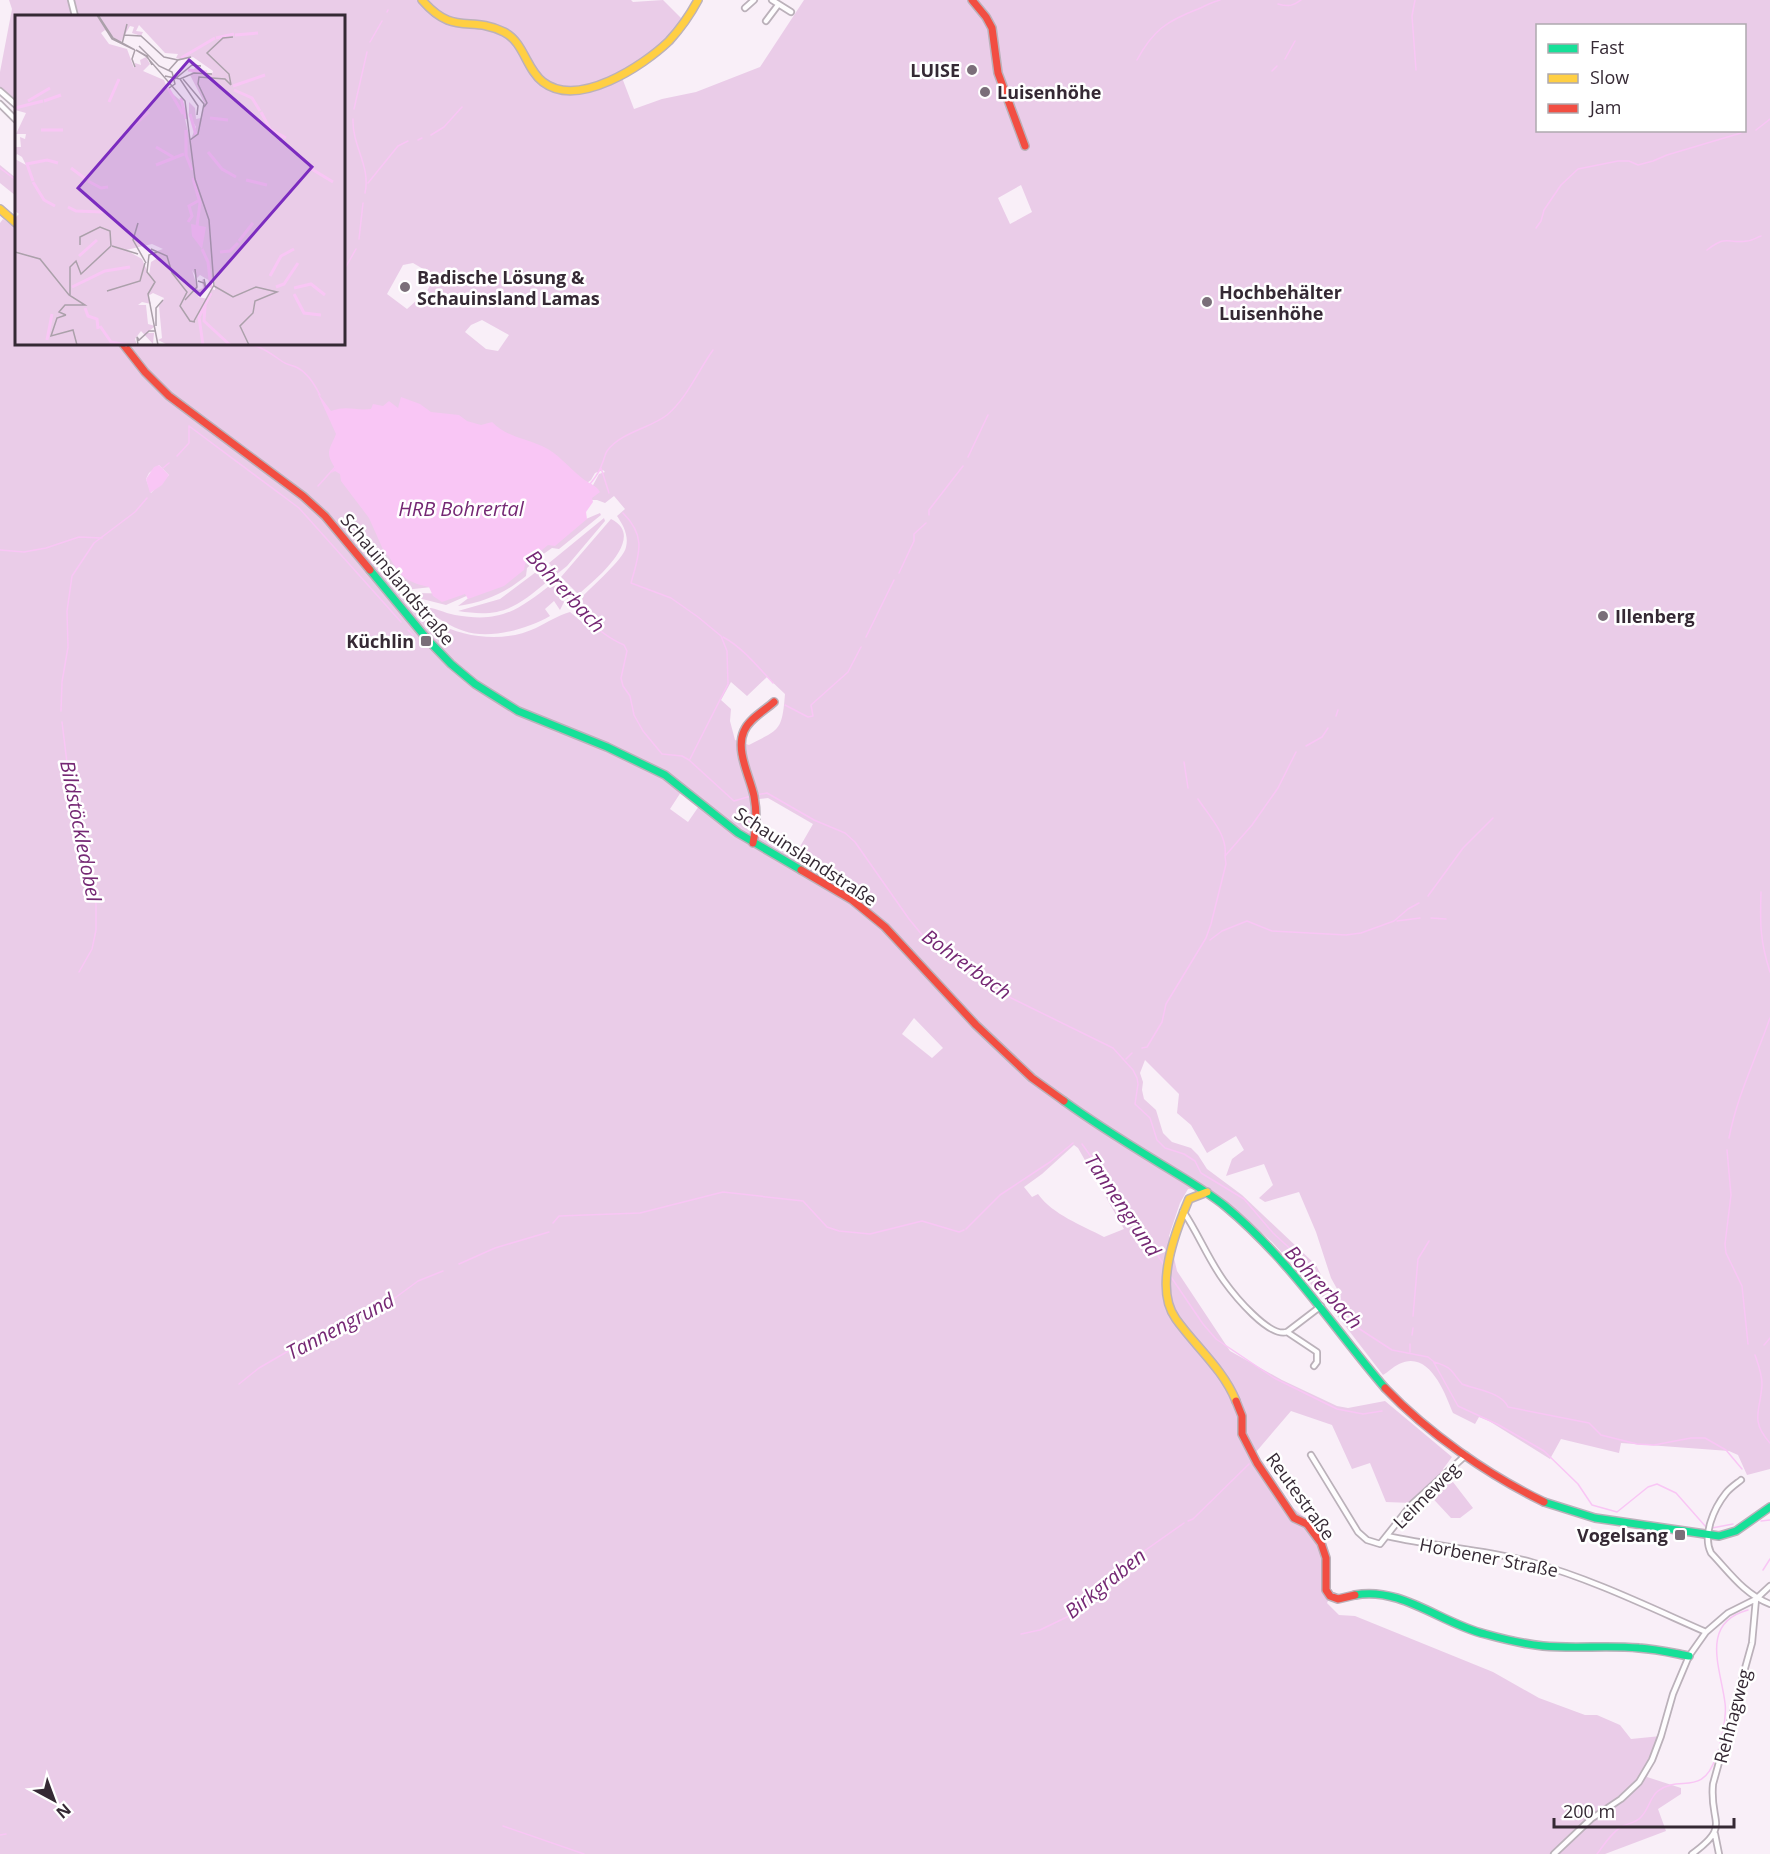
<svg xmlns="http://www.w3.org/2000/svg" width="1770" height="1854" viewBox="0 0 1770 1854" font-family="'Open Sans',sans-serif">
<rect width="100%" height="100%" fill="#f9eff8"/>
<!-- green -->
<path fill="#eacce8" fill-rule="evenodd" d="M 9,0 L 631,0 L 633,2 L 663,0 L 684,21 L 666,44 L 621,75 L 634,109 L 662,99 L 696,92 L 760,67 L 804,0 L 1770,0 L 1770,1469 L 1747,1475 L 1738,1455 L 1729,1451 L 1621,1443 L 1619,1453 L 1561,1439 L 1550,1459 L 1489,1421 L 1479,1417 L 1475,1424 L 1453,1413 C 1445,1393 1429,1349 1399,1364 C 1393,1367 1388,1372 1383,1375 L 1330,1306 L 1341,1296 L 1331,1278 L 1316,1232 L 1299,1192 L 1265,1202 L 1259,1198 L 1273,1185 L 1264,1164 L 1226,1176 L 1232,1159 L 1244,1150 L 1236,1136 L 1207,1153 L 1191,1125 L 1177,1113 L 1179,1094 L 1145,1060 L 1140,1073 L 1143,1082 L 1142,1090 L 1144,1099 L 1156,1110 L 1163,1133 L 1172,1142 L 1191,1148 L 1198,1155 L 1207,1169 L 1242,1195 L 1316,1265 L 1329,1291 L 1323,1297 L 1272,1242 L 1243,1216 L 1204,1187 L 1188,1189 L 1180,1203 L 1169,1236 L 1177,1271 L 1230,1351 L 1282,1380 L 1337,1406 L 1348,1408 L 1385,1401 L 1452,1457 L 1443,1469 L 1473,1508 L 1460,1518 L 1451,1518 L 1425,1490 L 1412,1503 L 1386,1502 L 1370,1463 L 1352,1469 L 1332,1425 L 1291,1411 L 1256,1452 L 1293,1508 L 1309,1521 L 1325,1540 L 1330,1556 L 1330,1596 L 1327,1603 L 1339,1615 L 1355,1616 L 1493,1672 L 1539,1698 L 1585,1715 L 1597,1715 L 1620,1725 L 1631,1739 L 1661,1736 L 1662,1741 L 1647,1777 L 1681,1788 L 1681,1794 L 1658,1809 L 1666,1831 L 1605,1854 L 0,1854 L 0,223 L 3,219 L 10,224 L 16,218 L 16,344 L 344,344 L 344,16 L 16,16 L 15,102 L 0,88 L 0,72 L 12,9 ZM 1538,26 L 1744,26 L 1744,130 L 1538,130 ZM 1021,185 L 1032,212 L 1010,224 L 998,198 ZM 413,263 L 430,273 L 433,280 L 427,291 L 407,309 L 387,294 L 403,265 ZM 482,320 L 509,335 L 498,351 L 486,349 L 465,332 L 471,325 ZM 159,465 L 169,475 L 151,493 L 146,479 L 149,473 ZM 603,470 L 605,472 L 599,474 L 592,487 L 590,500 L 597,500 L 605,503 L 614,496 L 625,509 L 617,516 C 623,525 629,535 626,547 C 624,559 591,587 582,597 L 585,612 L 594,620 L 588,627 L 570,612 C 557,616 548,622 536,628 C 504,643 466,638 436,623 L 433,628 L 404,590 L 432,587 L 583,486 L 591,480 L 595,473 ZM 767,677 L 785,694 C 782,731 780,729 749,745 L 735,740 L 730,721 L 731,709 L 721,700 L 731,682 L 747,696 ZM 681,792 L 699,806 L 688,822 L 670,809 ZM 768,798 L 813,824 L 794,857 C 756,836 760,843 759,799 ZM 914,1018 L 943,1048 L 932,1058 L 902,1034 ZM 1074,1145 L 1078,1148 L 1124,1229 L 1104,1237 C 1082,1225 1053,1215 1038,1194 L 1032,1197 L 1024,1187 L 1042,1174 Z
M 0,165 L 16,178 L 16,196 L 0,183 Z
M 600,513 L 601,515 L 559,549 L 552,548 L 542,555 L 535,546 L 553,533 Z
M 604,518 L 605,521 L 567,566 L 557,574 L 549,563 Z
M 611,519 C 648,537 595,580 580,593 L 577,593 L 561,577 Z
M 527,553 L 534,562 L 527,568 L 526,576 C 505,593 485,602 458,606 Z
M 540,569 L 549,580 C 516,608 502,618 458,611 L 500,599 Z
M 553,583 L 564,602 L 560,610 L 554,601 L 545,609 L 550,616 C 528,629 489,640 464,631 C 451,627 438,618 426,611 L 423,607 C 434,607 444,613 455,615 C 501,623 517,611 553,583 Z
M 414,593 L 471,594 L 446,605 L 414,597 Z"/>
<!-- water -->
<path fill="#f9c6f5" d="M 317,392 L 331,411 C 348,405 354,411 371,409 L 373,404 L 383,406 L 389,401 L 398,408 L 401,397 L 420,404 L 431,412 L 459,415 L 467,421 L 481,425 L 492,422 C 507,437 524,438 542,446 C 558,453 569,468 582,478 C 589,484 595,484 600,492 L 592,498 L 593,502 L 586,512 L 587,519 L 555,546 L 548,545 L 525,564 L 524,570 L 504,586 L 468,599 L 465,594 L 442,602 L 433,596 L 429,587 C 405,582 401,576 388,555 L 385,554 L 369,518 L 341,481 L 340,474 L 335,471 L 331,473 L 335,468 C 325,452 329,451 336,434 Z
M 159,465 L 169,475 L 162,485 L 150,493 L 146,479 L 154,467 Z"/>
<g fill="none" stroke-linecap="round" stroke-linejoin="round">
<!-- stream -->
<path stroke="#f9c6f5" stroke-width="1.5" d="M 1415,0 L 1412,16 L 1416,70
M 1278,4 C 1288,7 1293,6 1301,0
M 387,12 L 388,10
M 370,42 L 382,21
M 1285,59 L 1295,41
M 1137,60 C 1153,30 1167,21 1198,9 C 1205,6 1212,2 1220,0
M 1272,71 L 1277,66
M 354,109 L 367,52
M 353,119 C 352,146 371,166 365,193
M 1756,130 L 1770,119
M 431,135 L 444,127 L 462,107
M 418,140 L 422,138
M 0,168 L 16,180
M 368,183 L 398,146 L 408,141
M 1536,228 L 1541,221 L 1544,210 L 1561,185 L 1578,169 L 1618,161 L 1629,161 L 1638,165 L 1653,161 L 1667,155 L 1741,133
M 359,239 L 363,203
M 1707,250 C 1728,234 1726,244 1747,241 C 1752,241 1757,237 1761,236
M 344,270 L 356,249
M 241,344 C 261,345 267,351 283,362 C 287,365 292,365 296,367 C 307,372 315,385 320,395
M 189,426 L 299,508 L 401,622
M 177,456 L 189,443 L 189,426
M 968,457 L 988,415
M 163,468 L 169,463
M 601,468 L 609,493
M 590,484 C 595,478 600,471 602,464 C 604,460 605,454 607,451 C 621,432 651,428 667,415 C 687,398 698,371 713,350
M 318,486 L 336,466
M 623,513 C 647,537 639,554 631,583 L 671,598 L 698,617 L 721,636 L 727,651 L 728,684 L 690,759
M 929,515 L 929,510 L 963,466
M 0,550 L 24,552 L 46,548 L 79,537 L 102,538
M 533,556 C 557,586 588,630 624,645 L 627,651 L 621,678 L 623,686 L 630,696 L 634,715 L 643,731 L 662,754 L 682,756 L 689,760 L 734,801 L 751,796
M 899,573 L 914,541 L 914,534 L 926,523
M 408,630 L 413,635
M 723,637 C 742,647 758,667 773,683
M 866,637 L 894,580
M 785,705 L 808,717 L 813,716 L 811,705 L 848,672 L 861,647
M 61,711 L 62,682 L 68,647 L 67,611 L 72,576 L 94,543 L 135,512 L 147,498
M 1336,716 L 1338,710
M 62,722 L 69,779 L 81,816 L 88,854 L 94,876 L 96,905 L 96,930 L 92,949 L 79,972
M 1306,746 L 1322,737 L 1328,728
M 1184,762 L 1188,788
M 756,795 L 767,793 L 814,820 L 845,833 L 855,842 L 909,919 L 923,936 L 1001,993 L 1113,1048 L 1133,1070 L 1137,1078 L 1138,1084 L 1135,1104 L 1150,1118 L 1157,1140 L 1165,1148 L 1184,1154 L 1195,1161 L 1201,1173 L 1244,1199 L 1273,1233 L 1297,1255 L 1305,1269 L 1355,1326 L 1392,1350 L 1428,1357 L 1433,1361 L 1458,1406 L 1499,1425 L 1544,1451 L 1578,1484 L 1592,1505 L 1617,1512 L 1648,1487 L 1657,1484 L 1676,1493 L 1706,1527 L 1712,1528 L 1733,1524
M 1198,799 C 1209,816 1228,835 1225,856
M 1761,892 C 1760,924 1760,941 1770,972
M 1428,896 L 1463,848 L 1493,818
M 1431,918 L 1446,919
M 1397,921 L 1420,918
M 1210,940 L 1222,931 L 1247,921 L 1272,931 L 1346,935 L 1361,933 L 1394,921 L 1408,909 L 1419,903
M 1142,1048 L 1147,1047 L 1162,1022 L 1166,1004 L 1206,938 L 1211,924 L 1226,864 L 1225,856 L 1252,825 L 1278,788 L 1296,752
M 1126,1059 L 1132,1053
M 1729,1138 C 1737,1096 1756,1058 1770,1018
M 1082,1144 L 1124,1203 L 1164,1265
M 1727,1150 L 1731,1195 L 1725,1244 L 1726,1253 L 1742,1286 L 1748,1344
M 553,1223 L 559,1216 L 640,1213 L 723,1192 L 803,1201 L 827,1227 L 839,1231 L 870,1234 L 922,1221 L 959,1232 L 964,1230
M 966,1229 L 1000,1195 L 1050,1162 L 1073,1143
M 459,1264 L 495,1248 L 549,1232
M 1171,1277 L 1203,1324 L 1216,1339 L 1274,1378 L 1337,1409 L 1363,1414 L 1382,1411
M 1413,1316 L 1418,1259 L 1429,1241
M 1412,1335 L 1413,1328
M 1764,1345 L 1770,1338
M 1410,1352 L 1410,1344
M 1755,1355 C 1758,1364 1762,1374 1762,1384 C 1761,1410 1749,1420 1770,1443
M 1434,1362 C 1452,1367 1451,1371 1462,1384 C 1477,1390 1501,1392 1508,1407 L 1589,1423 L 1601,1435 L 1637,1444 L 1654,1445 L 1691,1438 L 1705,1438 L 1726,1450 L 1742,1469
M 239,1384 L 259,1368 L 309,1339 L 339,1323 L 360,1317 L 384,1306 L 418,1281 L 443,1271
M 1188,1521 L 1193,1519 L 1249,1464
M 1761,1521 L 1770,1520
M 1763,1570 L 1770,1559
M 1021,1634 L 1040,1630 L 1069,1616 L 1113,1573 L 1184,1523
M 503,1826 L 584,1854
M 0,1835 L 6,1834
M 1597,1854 C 1604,1845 1611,1833 1621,1827 C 1628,1823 1636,1823 1641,1817 C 1649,1809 1650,1797 1658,1791 C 1680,1774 1702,1798 1716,1757 C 1721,1744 1727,1715 1725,1703 C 1721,1669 1699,1623 1748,1610"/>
<defs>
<path id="street" d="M 71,0 L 75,16
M 772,0 L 791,12
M 745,8 L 754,0
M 766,21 L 778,5
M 0,91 L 16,105
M 0,104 L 16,120
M 1183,1211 C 1198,1233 1208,1259 1224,1281 C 1234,1295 1269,1338 1287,1332 L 1321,1306
M 1287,1332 L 1317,1352 L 1317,1362 L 1314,1366
M 1311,1455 L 1358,1532 L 1367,1540 L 1380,1544 L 1411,1505 L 1466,1455
M 1741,1480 C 1736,1484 1730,1488 1726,1493 C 1714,1508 1702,1535 1711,1553 C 1730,1573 1744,1594 1770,1604
M 1387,1536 C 1435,1547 1484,1549 1531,1562 C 1592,1579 1649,1607 1706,1632
M 1715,1834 L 1719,1854
M 1554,1854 L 1591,1819 L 1621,1799 L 1639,1782 L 1652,1760 L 1661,1736 L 1673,1694 L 1689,1656 L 1706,1632 L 1728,1613 L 1756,1599 L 1770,1586
M 1692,1854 C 1732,1825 1709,1824 1713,1784 L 1752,1643 L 1756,1599"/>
<path id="fast" d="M 370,570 L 427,639 L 451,664 L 475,684 L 518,711 L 607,747 L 665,775 L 738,833 L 801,870
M 1064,1101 C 1094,1123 1125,1142 1156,1161 C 1180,1176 1204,1189 1225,1206 C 1290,1260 1332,1326 1385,1388
M 1544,1502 L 1595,1518 L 1719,1536 L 1736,1531 L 1770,1507
M 1355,1595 C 1401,1586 1442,1624 1485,1634 C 1503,1639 1524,1644 1543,1646 C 1575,1649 1607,1645 1639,1648 C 1656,1649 1673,1653 1689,1656"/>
<path id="slow" d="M 422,0 C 454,37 470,15 504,32 C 524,42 526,69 543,82 C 578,109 643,66 669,41 C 680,29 690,15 698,0
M 0,209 L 16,223
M 1207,1192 L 1189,1199 C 1176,1230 1153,1288 1176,1319 C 1196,1347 1223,1369 1236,1401"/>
<path id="jam" d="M 972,0 L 986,17 L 992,28 L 998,73 L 1025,146
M 123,344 L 145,372 L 169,396 L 303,496 L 325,516 L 370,570
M 753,843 C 757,827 757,813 754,796 C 750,777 735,750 744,731 C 749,719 764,711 774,702
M 801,870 L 852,900 L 885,927 L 976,1025 L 1032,1078 L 1064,1101
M 1385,1388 C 1428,1433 1488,1475 1544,1502
M 1236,1401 L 1242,1416 L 1242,1434 L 1257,1463 L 1294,1518 L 1307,1524 L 1321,1543 L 1326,1558 L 1326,1590 L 1330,1596 L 1338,1599 L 1355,1595"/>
</defs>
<!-- street casing -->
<use href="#street" stroke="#bbb1ba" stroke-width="8"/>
<!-- fast casing -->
<use href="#fast" stroke="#bbb1ba" stroke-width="10"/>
<!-- slow casing -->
<use href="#slow" stroke="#bbb1ba" stroke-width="10"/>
<!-- jam casing -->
<use href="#jam" stroke="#bbb1ba" stroke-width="10"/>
<!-- street -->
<use href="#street" stroke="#fefdfe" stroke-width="4.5"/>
<!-- fast -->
<use href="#fast" stroke="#16e098" stroke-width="7"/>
<!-- slow -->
<use href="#slow" stroke="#ffcf43" stroke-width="7"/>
<!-- jam -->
<use href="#jam" stroke="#f24e42" stroke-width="7"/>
</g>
<!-- markers -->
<g fill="#7a6e79" stroke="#fff" stroke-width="2">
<circle cx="972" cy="70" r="6"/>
<circle cx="985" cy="92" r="6"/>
<circle cx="405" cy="287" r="6"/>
<circle cx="1207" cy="302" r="6"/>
<circle cx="1603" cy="616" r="6"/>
<rect x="420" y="635" width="12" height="12" rx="3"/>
<rect x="1674" y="1529" width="12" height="12" rx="3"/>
</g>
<g text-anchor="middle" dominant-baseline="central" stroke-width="5" stroke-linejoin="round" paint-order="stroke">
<!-- poi labels -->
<g font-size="18" font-weight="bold" fill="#352934" stroke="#fff" text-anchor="start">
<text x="960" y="70" text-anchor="end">LUISE</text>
<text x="997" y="92">Luisenhöhe</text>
<text x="417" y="277">Badische Lösung &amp;<tspan x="417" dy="21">Schauinsland Lamas</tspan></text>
<text x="1219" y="292">Hochbehälter<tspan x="1219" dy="21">Luisenhöhe</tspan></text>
<text x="1615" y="616">Illenberg</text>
<text x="414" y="641" text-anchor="end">Küchlin</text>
<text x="1668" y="1535" text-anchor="end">Vogelsang</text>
</g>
<!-- street labels -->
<g font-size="18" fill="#352934" stroke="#fff">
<text transform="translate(398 579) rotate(50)">Schauinslandstraße</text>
<text transform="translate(806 856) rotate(33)">Schauinslandstraße</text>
<text transform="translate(1426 1495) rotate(-45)">Leimeweg</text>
<text transform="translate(1301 1496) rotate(54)">Reutestraße</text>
<text transform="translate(1489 1557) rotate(11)">Horbener Straße</text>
<text transform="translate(1732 1716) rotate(-75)">Rehhagweg</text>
</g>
<!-- water labels -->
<g font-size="20" font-style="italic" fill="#752874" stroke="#fff">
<text x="461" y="508">HRB Bohrertal</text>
<text transform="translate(566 591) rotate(47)">Bohrerbach</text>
<text transform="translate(81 831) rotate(79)">Bildstöckledobel</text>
<text transform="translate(967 964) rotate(36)">Bohrerbach</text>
<text transform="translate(1123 1205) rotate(56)">Tannengrund</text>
<text transform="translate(1324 1287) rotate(48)">Bohrerbach</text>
<text transform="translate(340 1326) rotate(-28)">Tannengrund</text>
<text transform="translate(1105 1583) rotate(-39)">Birkgraben</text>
</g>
</g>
<!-- overview -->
<g transform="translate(15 15)">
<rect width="330" height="330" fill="#f9eff8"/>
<path d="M 0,0 L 330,0 L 330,330 L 153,330 L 143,325 L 147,323 L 144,291 L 149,283 L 138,278 L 133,281 L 136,289 L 127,287 L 123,290 L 131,290 L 133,309 L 140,311 L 132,318 L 139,318 L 138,329 L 126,316 L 120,324 L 122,330 L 0,330 L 0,203 L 4,199 L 0,196 L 0,144 L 11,150 L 7,142 L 2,139 L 0,142 L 0,132 L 6,132 L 5,122 L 10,124 L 11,119 L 1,119 L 11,98 L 0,95 ZM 124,10 L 150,38 L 163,39 L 161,43 L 167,45 L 178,42 L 198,56 L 197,59 L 180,53 L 175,60 L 190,89 L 186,103 L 181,104 L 180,93 L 174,87 L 174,100 L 181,112 L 175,126 L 166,86 L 153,75 L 149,65 L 128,56 L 135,49 L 131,42 L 125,45 L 126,50 L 120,48 L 119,53 L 112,34 L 94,29 L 86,18 L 90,15 L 105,28 L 115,11 L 119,12 L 117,18 L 126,21 L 128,17 L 121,16 ZM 137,229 L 148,234 L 139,237 L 141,244 L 136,247 L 134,260 L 127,244 L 111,235 ZM 177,255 L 182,263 L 185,260 L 195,266 L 195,271 L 196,264 L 200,265 L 200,275 L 196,274 L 193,284 L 183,282 L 191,274 L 191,268 L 187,264 L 188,273 L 183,275 Z" fill="#eacce8" fill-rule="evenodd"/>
<path d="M 176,209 L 191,212 L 187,234 L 177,221 Z" fill="#f9c6f5"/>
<path fill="none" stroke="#f9c6f5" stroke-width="3" d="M 220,20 L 243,18M 201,23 L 219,19M 166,43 L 200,23M 173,55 L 192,57M 218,71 L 250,60M 153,73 L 168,99M 219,75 L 237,83 L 245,96M 166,83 L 171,104M 13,86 L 35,73M 29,86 L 46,80M 94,87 L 104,64M 0,93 L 28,86M 246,97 L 255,114 L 271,123M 175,99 L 181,120M 195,103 L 213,105M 117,112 L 134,97M 26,115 L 48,115M 171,115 L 171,140 L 177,155M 141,132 L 158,142M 193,137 L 207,154 L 221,162M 141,150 L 169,139M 56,153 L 72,165M 295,153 L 318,167M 178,163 L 185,188 L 182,211M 231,165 L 252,170M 18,166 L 12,149 L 32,145 L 43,148M 73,166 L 86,173 L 93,172M 18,167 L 29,185 L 40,191M 53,192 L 61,196 L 88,197M 173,207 L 177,201 L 174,191 L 183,186M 224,226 L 238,208M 187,234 L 193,247 L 196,273M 205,237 L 215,236 L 223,228M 64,241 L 82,225M 255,261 L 266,241 L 279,234M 57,272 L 90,256 L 115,252M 261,272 L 269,269 L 283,248M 279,273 L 296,269 L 310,280M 279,279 L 289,298 L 306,300M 190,291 L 189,306 L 215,330M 70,293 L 73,301 L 82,304 L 83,314M 85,311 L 96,327 L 112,330M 32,325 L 37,299M 188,330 L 184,302 L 196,278"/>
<path fill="none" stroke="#aba0aa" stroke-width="1.5" d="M 82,0 L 97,24 L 120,35M 83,0 L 98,23 L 120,35M 109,20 L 126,21 L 149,42 L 163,45M 107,29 L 112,9M 124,31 L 144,51 L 157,57 L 160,69 L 154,73M 120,35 L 117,44 L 120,52M 121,35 L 131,41 L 170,86 L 180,164 L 194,205 L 199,271 L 218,282 L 241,272 L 262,277 L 240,286 L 238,298 L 225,311 L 234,330M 121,35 L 132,41 L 137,50M 154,55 L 163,45 L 176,42M 150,61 L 165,64 L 179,58 L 197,59M 160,64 L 177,50 L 186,51M 165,64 L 183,91 L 182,100M 168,64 L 189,89 L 183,119 L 175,125M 216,70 L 214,59 L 192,38 L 208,23 L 218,22M 189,92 L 192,88 L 183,69 L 184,62 L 210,64 L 216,70M 123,208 L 118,225 L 131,248M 65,230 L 65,222 L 85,212 L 95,216 L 96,231M 97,231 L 123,239M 136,234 L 152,241 L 157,258 L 172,277 L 165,291 L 175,306 L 180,307M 0,237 L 25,244 L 54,280 L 70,290 L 50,290 L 44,297 L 51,300M 142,237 L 134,240 L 132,257 L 140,267 L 133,279 L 143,330M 183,266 L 189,268 L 191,274 L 189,264M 92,276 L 125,266 L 130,248M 55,281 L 55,252 L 61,246 L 66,259 L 96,231M 170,285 L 182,272 L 180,254M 51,300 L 42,303 L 36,321 L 58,315 L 62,330M 179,306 L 199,270M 141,311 L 141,293 L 148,285M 123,330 L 122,322 L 124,325 L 134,316 L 141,316"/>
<path fill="#7b2cbf" fill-opacity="0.15" stroke="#7b2cbf" stroke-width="3" d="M 174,45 L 297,152 L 185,280 L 63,173 Z"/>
<rect width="330" height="330" fill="none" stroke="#352934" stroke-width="3"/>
</g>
<!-- legend -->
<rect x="1536" y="24" width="210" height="108" fill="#ffffff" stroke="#aea9ae" stroke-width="1.5"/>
<rect x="1548" y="44" width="30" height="9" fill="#16e098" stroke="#aea9ae" stroke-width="1.5"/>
<text x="1590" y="54" font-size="18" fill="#352934">Fast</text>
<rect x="1548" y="74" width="30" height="9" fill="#ffcf43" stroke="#aea9ae" stroke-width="1.5"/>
<text x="1590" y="84" font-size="18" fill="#352934">Slow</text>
<rect x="1548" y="104" width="30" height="9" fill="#f24e42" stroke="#aea9ae" stroke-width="1.5"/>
<text x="1590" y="114" font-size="18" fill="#352934">Jam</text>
<!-- north arrow -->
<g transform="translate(54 1800) rotate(139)" stroke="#ffffff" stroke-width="4.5" paint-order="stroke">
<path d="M0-4.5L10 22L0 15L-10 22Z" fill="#352934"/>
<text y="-9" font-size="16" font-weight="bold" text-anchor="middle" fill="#352934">N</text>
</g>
<!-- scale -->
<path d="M1554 1818v9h180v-9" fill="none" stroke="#352934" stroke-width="3"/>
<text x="1563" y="1818" font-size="18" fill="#352934" stroke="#ffffff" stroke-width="4.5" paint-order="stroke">200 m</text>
</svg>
